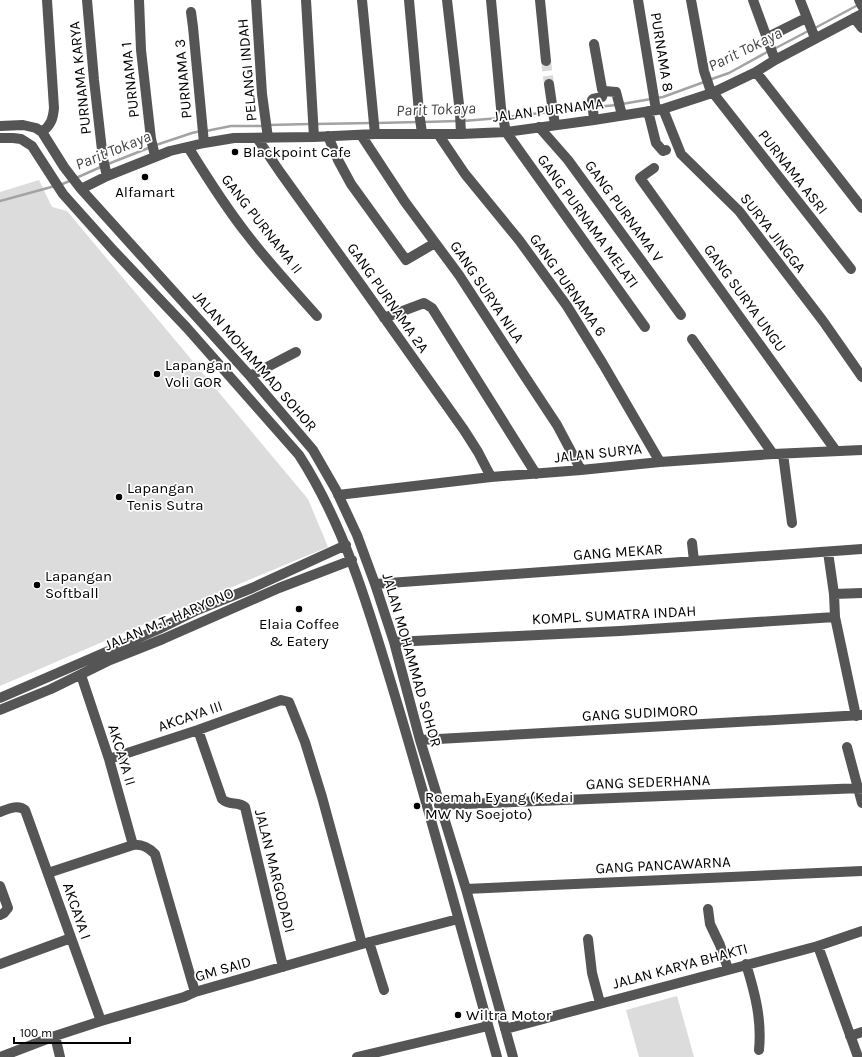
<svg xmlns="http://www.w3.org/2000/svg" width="862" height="1057" viewBox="0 0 862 1057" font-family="Karla,sans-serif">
<rect width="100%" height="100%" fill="#fff"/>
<!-- green -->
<path fill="#dcdcdc" d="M 39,180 L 52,207 L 67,211 L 308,499 L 328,547 L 177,610 L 0,686 L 0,192 Z
M 677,996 L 694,1057 L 639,1057 L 626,1010 Z"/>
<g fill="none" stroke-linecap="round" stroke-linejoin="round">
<!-- stream -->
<path stroke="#a3a3a3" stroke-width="2.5" d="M 815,28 L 858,5
M 774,49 L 810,30
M 709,80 L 729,73 L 769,51
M 656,98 L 663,97 L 704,82
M 622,104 L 651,99
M 595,107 L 617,105
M 555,112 L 590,108
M 505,117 L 550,112
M 463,121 L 500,118
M 423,122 L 458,121
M 377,123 L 418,122
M 315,124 L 372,123
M 269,125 L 310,124
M 206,131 L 231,126 L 264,126
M 156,145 L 192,133 L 201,131
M 108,164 L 151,147
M 76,178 L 103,166
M 60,185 L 72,180
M 0,201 L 55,186"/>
<!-- minor-tunnel -->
<path stroke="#d9d9d9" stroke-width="10" stroke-dasharray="10 5" stroke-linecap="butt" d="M 546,61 L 549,84"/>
<!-- minor -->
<path stroke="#555" stroke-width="10" d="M 87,0 L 94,80 L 103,159 L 107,176
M 139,0 L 141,50 L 151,139 L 155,156
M 256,0 L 262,94 L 268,138
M 306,0 L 314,137
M 362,0 L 375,134
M 409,0 L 419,112 L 422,133
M 447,0 L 460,113 L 461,134
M 491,0 L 501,108 L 506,132 L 645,327
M 540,0 L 546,61
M 638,0 L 656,110
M 691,0 L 704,71 L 710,89 L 851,269
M 753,0 L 775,60
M 800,0 L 815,38
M 859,0 L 862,6
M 191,12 L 193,27 L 204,143
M 854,18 L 862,28
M 766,38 L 806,18
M 594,44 L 602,89 L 604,91 L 616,92 L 622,115
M 756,72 L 862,208
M 549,84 L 555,125
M 663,109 L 681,154 L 739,211 L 823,321 L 862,377
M 648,111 L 656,143 L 663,151 L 666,150
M 594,120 L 592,100 L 593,99 L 602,97 L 604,91
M 0,126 L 23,125 L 36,128 L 42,132 L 64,167 L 81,189 L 250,376 L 313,450 L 336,490 L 357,535 L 375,584 L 394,642 L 420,740 L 466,889 L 513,1057
M 539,127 L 568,160 L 681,315
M 42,132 C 51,125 53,119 54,108 L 47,0
M 438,134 L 465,174 L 519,240 L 567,306 L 603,364 L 660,462
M 361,135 L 405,202 L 459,275 L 526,378 L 557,425 L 581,470
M 328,136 L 338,160 L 351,184 L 406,260 L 435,243
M 0,138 L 13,138 L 21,139 L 32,146 L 63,194 L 114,251 L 187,328 L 299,455 C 348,531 372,620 398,706 C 433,823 464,940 497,1057
M 257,138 L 280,172 L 359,282 L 464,430 L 478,452 L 491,477
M 188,147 C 206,176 224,205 246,233 C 268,262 293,289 317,316
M 654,168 L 640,178 L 836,451
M 81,189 L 107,176 L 170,151 L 204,143 L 234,138 L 314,137 L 375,134 L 461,134 L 506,132 L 594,120 L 663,109 L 712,93 L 756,72 L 775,60 L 862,14
M 384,318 L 424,303 L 432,308 L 536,474
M 692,339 L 773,454
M 250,376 L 296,352
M 783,454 L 792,523
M 338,495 L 491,477 L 581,470 L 660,462 L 773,454 L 862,450
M 692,543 L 694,561
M 828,552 L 834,594 L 835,617 L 856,716
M 375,584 L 862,549
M 834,594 L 862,593
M 394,642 L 620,631 L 835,617
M 81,675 L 109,759 L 133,845
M 0,698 L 159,629 L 197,610 L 252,588 L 346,545
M 0,710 L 51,689 L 110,660 L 163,639 L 279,588 L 352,560
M 198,730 L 222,799 C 229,806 238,801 245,807 L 283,967
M 420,740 L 862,715
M 847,747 L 862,803
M 109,759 L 198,730 L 281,700 L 289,702 L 305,742 L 322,797 L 362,944
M 439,805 L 862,788
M 0,812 C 8,809 18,804 25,810 L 101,1021
M 48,873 L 133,845 C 142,844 148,847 155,854 L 195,992
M 0,886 L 8,908 L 4,913 L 0,915
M 466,889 C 598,884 730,876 862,871
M 708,909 L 710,924 L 720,945 L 728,969
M 588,939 L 592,973 L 600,1003
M 369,942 L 384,990
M 818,946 L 858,1057
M 0,964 L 71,938
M 746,964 C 755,993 762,1020 759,1050
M 505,1029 L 818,946 L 862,931
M 55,1036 L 60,1057
M 850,1036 L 862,1032
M 0,1057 L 55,1036 L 101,1021 L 184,997 L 195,992 L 362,944 L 458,919
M 357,1057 L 488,1026"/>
</g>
<!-- markers -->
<g fill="#000" stroke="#fff" stroke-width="1.5">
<circle cx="235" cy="152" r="4"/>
<circle cx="145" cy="177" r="4"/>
<circle cx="157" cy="374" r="4"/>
<circle cx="119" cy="497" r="4"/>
<circle cx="37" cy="585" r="4"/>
<circle cx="299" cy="609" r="4"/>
<circle cx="417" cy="806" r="4"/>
<circle cx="458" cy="1015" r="4"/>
</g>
<g text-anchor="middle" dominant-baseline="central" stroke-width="3.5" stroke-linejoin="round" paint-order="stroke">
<!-- street labels -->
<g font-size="15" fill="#000" stroke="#fff">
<text transform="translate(662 52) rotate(81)">PURNAMA 8</text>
<text transform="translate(247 70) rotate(-95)">PELANGI INDAH</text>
<text transform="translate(80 78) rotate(-96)">PURNAMA KARYA</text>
<text transform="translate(183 79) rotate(-95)">PURNAMA 3</text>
<text transform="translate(130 80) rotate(-96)">PURNAMA 1</text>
<text transform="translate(548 110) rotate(-7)">JALAN PURNAMA</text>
<text transform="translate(793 172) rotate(52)">PURNAMA ASRI</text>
<text transform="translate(624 211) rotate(54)">GANG PURNAMA V</text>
<text transform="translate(588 221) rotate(54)">GANG PURNAMA MELATI</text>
<text transform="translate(262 224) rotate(52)">GANG PURNAMA II</text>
<text transform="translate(773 233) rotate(52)">SURYA JINGGA</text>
<text transform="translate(568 285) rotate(55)">GANG PURNAMA 6</text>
<text transform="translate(487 292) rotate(56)">GANG SURYA NILA</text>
<text transform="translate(388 298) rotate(55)">GANG PURNAMA 2A</text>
<text transform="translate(745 298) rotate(54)">GANG SURYA UNGU</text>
<text transform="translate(255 361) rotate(49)">JALAN MOHAMMAD SOHOR</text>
<text transform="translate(598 453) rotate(-6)">JALAN SURYA</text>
<text transform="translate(618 552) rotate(-4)">GANG MEKAR</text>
<text transform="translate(614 615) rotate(-3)">KOMPL. SUMATRA INDAH</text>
<text transform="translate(169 619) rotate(-23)">JALAN M.T. HARYONO</text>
<text transform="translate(412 660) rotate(74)">JALAN MOHAMMAD SOHOR</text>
<text transform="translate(640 713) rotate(-3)">GANG SUDIMORO</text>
<text transform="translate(190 716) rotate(-19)">AKCAYA III</text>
<text transform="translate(122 755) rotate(73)">AKCAYA II</text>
<text transform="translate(648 782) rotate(-2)">GANG SEDERHANA</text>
<text transform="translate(663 865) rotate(-3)">GANG PANCAWARNA</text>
<text transform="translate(275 871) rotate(76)">JALAN MARGODADI</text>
<text transform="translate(77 911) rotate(71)">AKCAYA I</text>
<text transform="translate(680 966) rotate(-15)">JALAN KARYA BHAKTI</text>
<text transform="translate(223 969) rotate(-16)">GM SAID</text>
</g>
<!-- poi labels -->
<g font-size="15" fill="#000" stroke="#fff" text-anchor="start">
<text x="243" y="152">Blackpoint Cafe</text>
<text x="145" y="192" text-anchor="middle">Alfamart</text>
<text x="165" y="365">Lapangan<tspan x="165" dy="17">Voli GOR</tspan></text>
<text x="127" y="488">Lapangan<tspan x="127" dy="17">Tenis Sutra</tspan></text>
<text x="45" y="576">Lapangan<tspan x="45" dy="17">Softball</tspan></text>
<text x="299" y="624" text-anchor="middle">Elaia Coffee<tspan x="299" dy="17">&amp; Eatery</tspan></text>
<text x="425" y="797">Roemah Eyang (Kedai<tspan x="425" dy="17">MW Ny Soejoto)</tspan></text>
<text x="466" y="1015">Wiltra Motor</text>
</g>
<!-- water labels -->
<g font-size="16" font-style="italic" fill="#444" stroke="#fff">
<text transform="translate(745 49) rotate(-26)">Parit Tokaya</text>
<text transform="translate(436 109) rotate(-2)">Parit Tokaya</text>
<text transform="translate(113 150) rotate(-22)">Parit Tokaya</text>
</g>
</g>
<!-- scale -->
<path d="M14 1037v6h116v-6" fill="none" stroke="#000000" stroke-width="2"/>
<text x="20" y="1037" font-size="12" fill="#000000" stroke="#ffffff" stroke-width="3" paint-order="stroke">100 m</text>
</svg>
